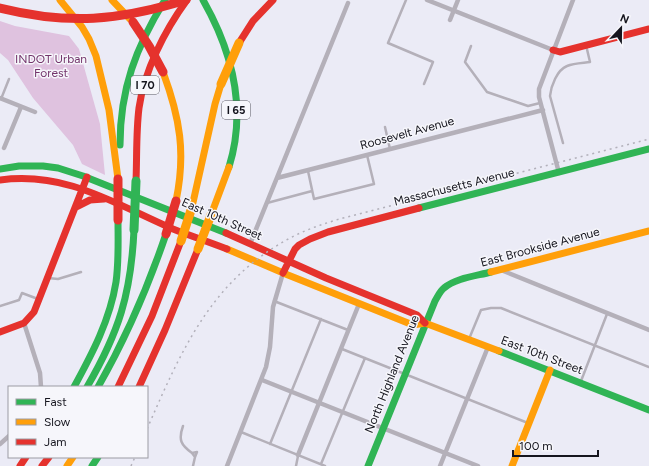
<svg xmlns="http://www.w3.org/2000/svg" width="649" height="466" viewBox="0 0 649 466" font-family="Figtree,sans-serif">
<rect width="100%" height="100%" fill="#ebebf6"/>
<!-- forest -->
<path fill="#dfc2df" d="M 0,21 L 15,26 L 69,36 L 79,49 L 100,124 L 105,175 L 82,164 L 73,145 L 33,98 L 8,60 L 0,53 Z"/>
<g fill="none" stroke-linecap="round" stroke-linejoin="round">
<!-- lane -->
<path stroke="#b4b0b9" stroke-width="2.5" d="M 406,0 L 388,43 L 433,62 L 424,84
M 471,46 L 465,62 L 487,92 L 528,106 L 540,103
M 1,99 L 9,79
M 385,127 L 390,149
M 563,143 L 550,96 C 551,86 557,70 567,66 C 574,63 583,63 590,62 L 586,45
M 308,171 L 314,199 L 374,184 L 367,155
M 267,203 L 312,191
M 48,278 L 58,279 L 81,272
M 274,301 L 348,330
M 0,306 L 19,300 L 22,293 L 38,299
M 469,339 L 481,310 L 491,308 L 501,308 L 649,367
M 342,349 L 528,423
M 581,381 L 607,314
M 183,426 C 178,440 181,445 192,453 L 197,452 L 195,457 L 192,453
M 241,432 L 325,466
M 270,444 L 321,319
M 321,464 L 365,358
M 193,466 L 195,457
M 296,466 L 298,456"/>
<!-- street -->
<path stroke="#b4b0b9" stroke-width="4.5" d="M 427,0 L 553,50
M 450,20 L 458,0
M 0,98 L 35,112
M 4,148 L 21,107
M 559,173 L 539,97 L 539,89 L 573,0
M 277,178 L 543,110
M 250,244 L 348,3
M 501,270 L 649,330
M 24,323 L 40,373 L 41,387
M 262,380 L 478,466
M 0,444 L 9,436
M 298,455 L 359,304
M 227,466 L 266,367 L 270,347 L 273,307 L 283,273
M 440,466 L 488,347"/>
<!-- fast -->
<path stroke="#30b455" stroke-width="7" d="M 203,0 C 232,51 247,109 229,167
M 120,145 C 120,89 136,47 165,0
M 0,169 L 19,166 L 43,166 L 58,168 L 83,176 L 226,233
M 419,208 L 649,149
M 499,351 L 649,410
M 74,387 C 92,354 110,320 116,282 C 119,261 118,240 118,220
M 87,387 C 119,332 131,294 134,230
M 98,387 C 126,338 148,287 166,234
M 92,466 L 98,457
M 368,466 L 435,301 C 438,296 440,291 444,288 C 456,278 476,276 491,272"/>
<!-- slow -->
<path stroke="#ff9f0a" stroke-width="7" d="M 60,0 L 82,27 L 89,39 L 96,56 L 109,110 L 118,179
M 112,0 L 130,19
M 163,72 C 180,118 186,153 176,201
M 192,207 L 215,104 L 221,84
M 211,215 L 229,167
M 227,249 L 288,275 L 413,325 L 425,323 L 499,351
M 491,272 L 649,231
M 67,466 L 73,457
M 512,466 L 550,370"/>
<!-- jam -->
<path stroke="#e5322d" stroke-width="7" d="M 239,43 L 253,21 L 273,0
M 553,50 L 560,52 L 649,29
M 0,180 C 66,171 115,204 173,229 C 191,236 209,242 227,249
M 136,181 C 137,157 136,132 139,108 C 144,71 165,30 187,0
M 76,207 L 90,200 L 104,199
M 226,233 L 326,278 L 417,315 L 425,323
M 283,273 L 295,249 L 299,245 L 310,239 L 328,232 L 419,208
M 0,332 L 24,323 L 34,312 L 87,177
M 118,387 L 152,316 L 181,241
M 139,387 L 165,330 L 198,249
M 20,466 L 26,457
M 42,466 L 49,457"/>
<!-- rail -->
<path stroke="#b2b0ba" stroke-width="1.5" stroke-dasharray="2 4" stroke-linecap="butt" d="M 147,429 C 182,349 212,278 294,236 C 310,228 326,223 343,218 L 649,139
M 131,466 L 135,457"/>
<!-- fast-bridge -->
<path stroke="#30b455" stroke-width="9" d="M 134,230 L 136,181"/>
<!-- slow-bridge -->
<path stroke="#ff9f0a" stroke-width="9" d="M 221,84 L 239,43
M 181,241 L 192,207
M 198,249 L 211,215"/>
<!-- jam-bridge -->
<path stroke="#e5322d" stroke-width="9" d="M 0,8 C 69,25 118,21 186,0
M 133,22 L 149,46 L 163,72
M 118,179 L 118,220
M 166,234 L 176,201"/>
</g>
<g text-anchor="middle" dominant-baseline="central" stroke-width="3" stroke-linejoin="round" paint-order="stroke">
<!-- shield labels -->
<g fill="#f6f6fb" stroke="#585860" stroke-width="1">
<rect x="131" y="76" width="28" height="18" rx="3"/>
<rect x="222" y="101" width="28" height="18" rx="3"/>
</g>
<g font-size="11" font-weight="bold" fill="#15151e">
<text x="145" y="85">I 70</text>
<text x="236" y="110">I 65</text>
</g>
<!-- park labels -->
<g font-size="12" fill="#73346b" stroke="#f6f6fb">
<text x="51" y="59">INDOT Urban<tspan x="51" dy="14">Forest</tspan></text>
</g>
<!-- street labels -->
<g font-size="12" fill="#15151e" stroke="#f6f6fb">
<text transform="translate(407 133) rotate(-15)">Roosevelt Avenue</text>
<text transform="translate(454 187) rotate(-14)">Massachusetts Avenue</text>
<text transform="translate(222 219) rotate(24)">East 10th Street</text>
<text transform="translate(540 247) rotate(-15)">East Brookside Avenue</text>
<text transform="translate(542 355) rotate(21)">East 10th Street</text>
<text transform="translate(392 374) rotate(-68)">North Highland Avenue</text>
</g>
</g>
<!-- legend -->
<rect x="8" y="386" width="140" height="72" fill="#f6f6fb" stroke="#9c9ca3"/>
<rect x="16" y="399" width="20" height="6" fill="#30b455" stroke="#9c9ca3"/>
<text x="44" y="406" font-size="12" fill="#15151e">Fast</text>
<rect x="16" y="419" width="20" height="6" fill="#ff9f0a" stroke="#9c9ca3"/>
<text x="44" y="426" font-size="12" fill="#15151e">Slow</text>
<rect x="16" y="439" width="20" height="6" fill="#e5322d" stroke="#9c9ca3"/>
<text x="44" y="446" font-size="12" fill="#15151e">Jam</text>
<!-- north arrow -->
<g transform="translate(621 28) rotate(22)" stroke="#f6f6fb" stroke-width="3" paint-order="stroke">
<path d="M0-3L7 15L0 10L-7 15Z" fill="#15151e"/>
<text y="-6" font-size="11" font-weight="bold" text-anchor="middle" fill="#15151e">N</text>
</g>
<!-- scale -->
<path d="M513 450v6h85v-6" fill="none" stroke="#15151e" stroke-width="2"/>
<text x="519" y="450" font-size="12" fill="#15151e" stroke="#f6f6fb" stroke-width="3" paint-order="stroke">100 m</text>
</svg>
